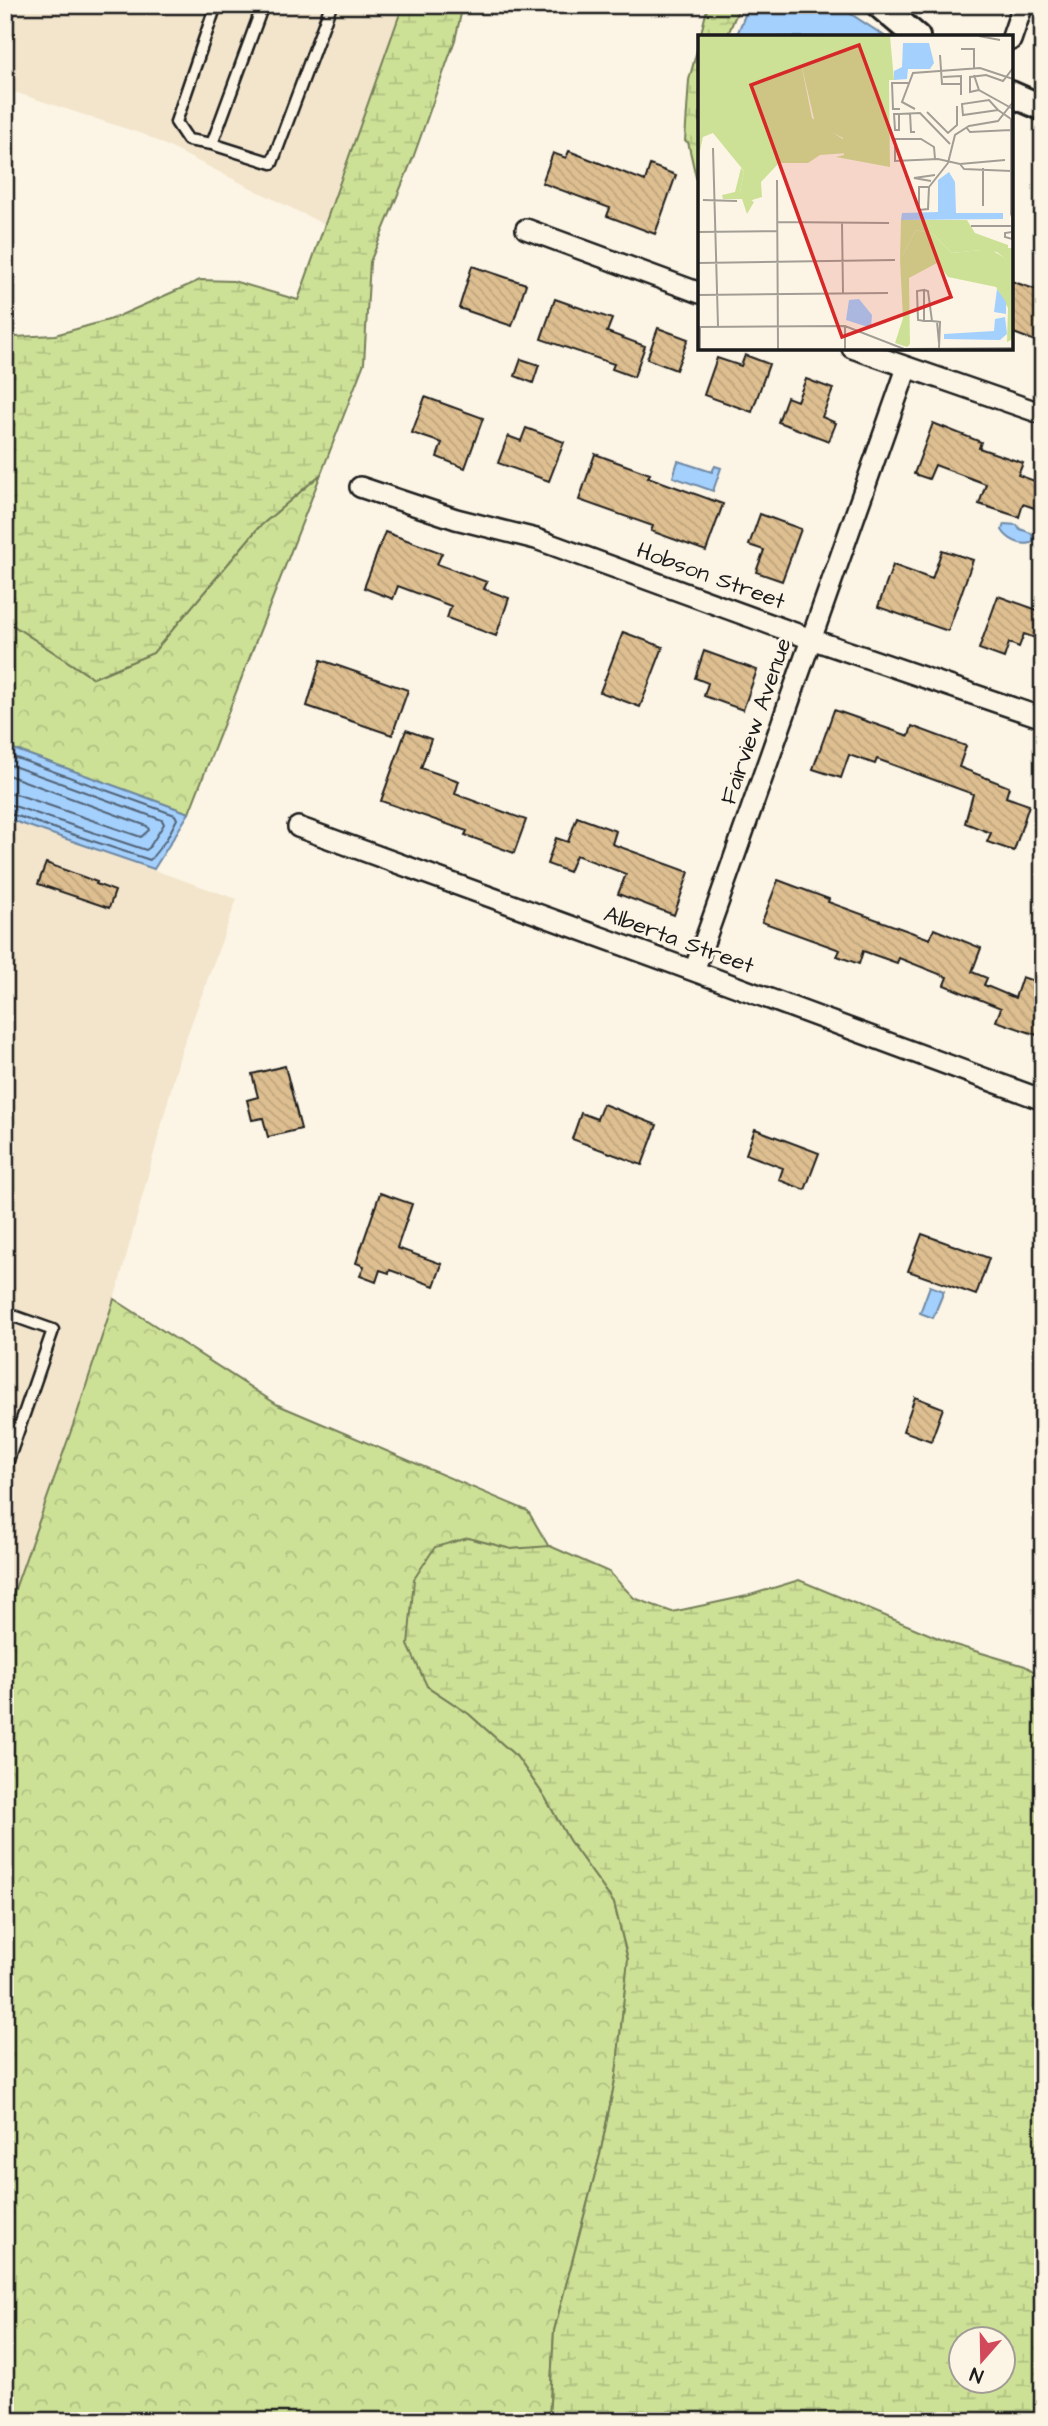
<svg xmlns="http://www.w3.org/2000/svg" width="1048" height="2426" viewBox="0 0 1048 2426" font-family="'Architects Daughter',sans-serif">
<defs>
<pattern id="forest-crowns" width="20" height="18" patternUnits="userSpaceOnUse" patternTransform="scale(1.75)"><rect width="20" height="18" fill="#cde196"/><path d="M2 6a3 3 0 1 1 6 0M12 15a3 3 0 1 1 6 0" fill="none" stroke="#afc081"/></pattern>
<pattern id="wetland-marsh" width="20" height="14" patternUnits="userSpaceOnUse" patternTransform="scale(1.75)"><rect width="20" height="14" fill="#cde196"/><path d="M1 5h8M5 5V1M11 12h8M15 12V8" fill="none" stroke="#afc081"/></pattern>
<pattern id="building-back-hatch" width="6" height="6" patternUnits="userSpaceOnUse" patternTransform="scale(1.75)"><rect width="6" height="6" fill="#debf91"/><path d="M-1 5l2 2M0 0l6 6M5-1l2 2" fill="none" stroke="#bea47c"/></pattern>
</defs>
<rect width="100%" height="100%" fill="#fcf5e5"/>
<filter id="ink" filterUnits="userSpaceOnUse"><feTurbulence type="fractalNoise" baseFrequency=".0143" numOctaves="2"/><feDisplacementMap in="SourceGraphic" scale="14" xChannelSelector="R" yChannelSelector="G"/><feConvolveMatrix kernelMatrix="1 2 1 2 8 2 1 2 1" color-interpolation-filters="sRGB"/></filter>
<g filter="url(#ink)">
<!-- built -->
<path fill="#f3e5cc" d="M 5,5 L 403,5 L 325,225 L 145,135 L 5,89 Z
M 5,818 L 237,899 L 181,1052 L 120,1280 L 77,1414 L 5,1617 Z"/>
<!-- forest -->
<path fill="url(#forest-crowns)" stroke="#747e59" stroke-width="2" d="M 321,474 L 189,813 L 5,746 L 5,620 L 93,678 L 153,653 L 258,528 Z
M 114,1299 L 278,1405 L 528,1511 L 549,1547 L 511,1549 L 468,1538 L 427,1686 L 469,1714 L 517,1757 L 545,1797 L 569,1840 L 614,1903 L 628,1960 L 616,2075 L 600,2155 L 554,2331 L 549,2421 L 5,2421 L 5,1617 L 77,1414 Z"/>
<!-- wetland -->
<path fill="url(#wetland-marsh)" stroke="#747e59" stroke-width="2" fill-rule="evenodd" d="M 403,5 L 463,5 L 455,40 L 413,158 L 370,262 L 364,363 L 321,474 L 258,528 L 153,653 L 93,678 L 5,620 L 5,325 L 15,337 L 55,335 L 112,319 L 200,280 L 233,281 L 298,300 Z
M 708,5 L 740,5 L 727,37 L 700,37 Z
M 700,39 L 700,195 L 688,142 L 685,141 L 689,80 Z
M 468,1538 L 511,1549 L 550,1546 L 609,1572 L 634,1598 L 672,1612 L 747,1596 L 799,1580 L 955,1645 L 1025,1666 L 1043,1677 L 1043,2421 L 549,2421 L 554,2331 L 600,2155 L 616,2075 L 628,1959 L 614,1903 L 569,1840 L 545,1797 L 517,1757 L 469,1714 L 427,1686 L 408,1645 L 414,1579 L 435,1547 ZM 1002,2338 L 1002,2380 L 960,2380 L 960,2338 Z"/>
<!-- water -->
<path fill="#a4d0fe" stroke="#6e88a4" stroke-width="2" d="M 749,5 L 837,5 L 886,37 L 736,37 Z
M 678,461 L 712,472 L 715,466 L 721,468 L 713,491 L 673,477 Z
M 1004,524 L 1017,525 L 1020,529 L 1031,533 L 1034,539 L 1031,543 C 1021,546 1008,540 1002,530 Z
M 5,746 L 189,813 L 154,869 L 5,818 Z
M 930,1286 L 944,1291 L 933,1318 L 920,1313 Z"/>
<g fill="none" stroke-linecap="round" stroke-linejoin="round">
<!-- shore -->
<path stroke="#526476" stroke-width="2" d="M 5,754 L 175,815 L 177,819 L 166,840 L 150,860 L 5,812
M 5,763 L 162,820 L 164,824 L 149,848 L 146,850 L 5,803
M 5,774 L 147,826 L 149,830 L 141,837 L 16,794 L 5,793"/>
</g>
<!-- building -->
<path fill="url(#building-back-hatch)" stroke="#1c1c1c" stroke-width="2" d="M 569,151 L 645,181 L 650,165 L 676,175 L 655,234 L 607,216 L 610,208 L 542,183 L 553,153 L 566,158 Z
M 472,266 L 526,284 L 512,326 L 459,308 Z
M 1011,281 L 1043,292 L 1043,344 L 1011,332 Z
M 555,299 L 612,319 L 607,332 L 645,346 L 634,377 L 612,369 L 614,364 L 541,339 Z
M 658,328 L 688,339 L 676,370 L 647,359 Z
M 745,355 L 769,364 L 752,412 L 704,395 L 717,358 L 741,366 Z
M 521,359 L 539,365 L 533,383 L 515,376 Z
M 806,379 L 833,389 L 822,417 L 836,423 L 829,441 L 778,422 L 787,397 L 797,401 Z
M 425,397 L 483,418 L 465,468 L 437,457 L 442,443 L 412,433 Z
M 933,423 L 981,442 L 979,448 L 1023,463 L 1018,475 L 1043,484 L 1043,492 L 1037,509 L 1023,504 L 1019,517 L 979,504 L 986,484 L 935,465 L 929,479 L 914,474 Z
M 526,428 L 564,442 L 549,481 L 498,463 L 508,436 L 521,441 Z
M 595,454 L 650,474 L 648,477 L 723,504 L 706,551 L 651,531 L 653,526 L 579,500 Z
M 760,514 L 801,529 L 782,581 L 756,572 L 764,550 L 749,545 Z
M 385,532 L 442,553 L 437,564 L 487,582 L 484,589 L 509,598 L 496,636 L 447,618 L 451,606 L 398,586 L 393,599 L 364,588 Z
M 942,550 L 973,560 L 948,631 L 878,607 L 893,565 L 932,579 Z
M 998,596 L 1043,612 L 1043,624 L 1038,639 L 1024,634 L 1019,647 L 1009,643 L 1004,658 L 979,649 Z
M 623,632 L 663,647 L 640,707 L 600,692 Z
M 704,651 L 757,670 L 743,710 L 704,696 L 708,683 L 695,678 Z
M 321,660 L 408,690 L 392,735 L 307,706 Z
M 834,710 L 909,736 L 912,726 L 966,746 L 959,767 L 1009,787 L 1006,797 L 1029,805 L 1014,851 L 987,842 L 991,833 L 965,823 L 973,794 L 877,759 L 875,764 L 849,755 L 841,778 L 813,769 Z
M 406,730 L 431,739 L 421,768 L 459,781 L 455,794 L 526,820 L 514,853 L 465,835 L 467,831 L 381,801 Z
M 577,817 L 616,831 L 612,844 L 689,872 L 674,915 L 618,894 L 626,874 L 576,855 L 569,872 L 547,864 L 556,838 L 568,842 Z
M 46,863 L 97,882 L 96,884 L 115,891 L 109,908 L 38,884 Z
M 778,880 L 829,899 L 828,902 L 930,939 L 934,929 L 981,948 L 972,972 L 987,978 L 984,985 L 1015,998 L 1022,977 L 1043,984 L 1043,1037 L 996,1021 L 1001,1008 L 944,985 L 947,977 L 899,958 L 897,963 L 863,951 L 859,964 L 837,956 L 840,950 L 762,922 Z
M 285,1066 L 301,1129 L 268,1137 L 263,1118 L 252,1120 L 247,1100 L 258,1097 L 252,1074 Z
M 603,1104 L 657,1125 L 642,1165 L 572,1139 L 581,1113 L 597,1119 Z
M 755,1129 L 819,1153 L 805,1190 L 779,1180 L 783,1168 L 746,1154 Z
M 380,1193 L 412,1204 L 397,1248 L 442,1264 L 434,1286 L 390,1270 L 389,1273 L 380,1270 L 376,1282 L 360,1276 L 364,1266 L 356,1263 Z
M 922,1234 L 989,1258 L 976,1295 L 908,1271 Z
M 915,1397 L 943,1408 L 931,1441 L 903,1431 Z"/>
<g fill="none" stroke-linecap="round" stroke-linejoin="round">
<defs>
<path id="service" d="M 263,5 L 212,144 L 272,163 L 331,5
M 212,144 L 188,140 L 176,122 L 216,5
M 5,1313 L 53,1330 L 5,1469"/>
<path id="minor" d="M 1011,40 L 1023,5
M 526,229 L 700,293
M 852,348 L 1043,414
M 360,487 L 456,519 L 536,539 L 811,639 L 1043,718
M 298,827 L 694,971 L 1043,1100
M 694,971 L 907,368"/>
<path id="tertiary" d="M 879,5 L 917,37
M 1011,94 L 1043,108"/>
</defs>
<!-- service casing -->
<use href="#service" stroke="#1c1c1c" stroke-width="15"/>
<!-- minor casing -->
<use href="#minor" stroke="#1c1c1c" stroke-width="24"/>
<!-- tertiary casing -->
<use href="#tertiary" stroke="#1c1c1c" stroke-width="30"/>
<!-- service -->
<use href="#service" stroke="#fcf5e5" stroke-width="10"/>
<!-- minor -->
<use href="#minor" stroke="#fcf5e5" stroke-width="19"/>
<!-- tertiary -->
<use href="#tertiary" stroke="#fcf5e5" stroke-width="24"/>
</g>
</g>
<g text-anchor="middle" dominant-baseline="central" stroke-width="6" stroke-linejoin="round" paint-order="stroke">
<!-- street labels -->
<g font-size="23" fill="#1c1c1c" stroke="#fcf5e5">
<text transform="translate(711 576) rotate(20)">Hobson Street</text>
<text transform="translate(756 721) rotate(-71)">Fairview Avenue</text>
<text transform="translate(679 940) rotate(20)">Alberta Street</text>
</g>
</g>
<!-- overview -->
<g transform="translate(698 35)">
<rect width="315" height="315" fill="#fcf5e5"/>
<path d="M 73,1 L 192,1 L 196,45 L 191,45 L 192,132 L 138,122 L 146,120 L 145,103 L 117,88 L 103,28 ZM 43,133 L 46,136 L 42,157 L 56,167 L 49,179 L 44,164 L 25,164 L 24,160 L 37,157 ZM 203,185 L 269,185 L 277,198 L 310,210 L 310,226 L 299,217 L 283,215 L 254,218 L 235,199 L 218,195 L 202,225 Z" fill="#cde196"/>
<path d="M 0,1 L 73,1 L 90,12 L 103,28 L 114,83 L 149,107 L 150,118 L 122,120 L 110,128 L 81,128 L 63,147 L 64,162 L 51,166 L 42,157 L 46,136 L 15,98 L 5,102 L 0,125 ZM 218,195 L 235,199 L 254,218 L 292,214 L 310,225 L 310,213 L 315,213 L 315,304 L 309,307 L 310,273 L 298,252 L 250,242 L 239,228 L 211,243 L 212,309 L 209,312 L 197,308 L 205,283 L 202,225 Z" fill="#cde196"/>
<path d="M 205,8 L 231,8 L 236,28 L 232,34 L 210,34 L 209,44 L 196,45 L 196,36 L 204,32 ZM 251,137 L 257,147 L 258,178 L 305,178 L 305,184 L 203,185 L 204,178 L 240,177 L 240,145 ZM 299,254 L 308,267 L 308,279 L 296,277 ZM 161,264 L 174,280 L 173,293 L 148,285 L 151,265 ZM 307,282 L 309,299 L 302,305 L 246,304 L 246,299 L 296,296 L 297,284 Z" fill="#a4d0fe"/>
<path fill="none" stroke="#a29e95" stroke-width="2" d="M 281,1 L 302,5M 263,14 L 276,14 L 276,33M 242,20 L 244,49 L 263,49 L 263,60M 276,40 L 281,55 L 315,74M 245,42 L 263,41 L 263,49M 281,55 L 272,57 L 272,42 L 288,40 L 305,46 L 315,33M 202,74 L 195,74 L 194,48 L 211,48M 217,74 L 204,67 L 215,38 L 282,33 L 315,44M 229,77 L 250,98 L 259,90 L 259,71M 212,78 L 213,97 L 217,97M 201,79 L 201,95 L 197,95 L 196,79 L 201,79 L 222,78 L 252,109M 268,92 L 272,97 L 313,95M 15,113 L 20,291M 237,124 L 236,112 L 223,104 L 197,104 L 197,126 L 240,124 L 262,129 L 307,125M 250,128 L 257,100 L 271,91 L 300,86 L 315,67M 262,129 L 266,134 L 313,136 L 313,84 L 300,75 L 265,80 L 264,69 L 291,65 L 300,75M 285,133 L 285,171M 313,136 L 313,179 L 314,182 L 314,204 L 307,202 L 307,198 L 314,197M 79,145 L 80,314M 233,146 L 216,143 L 237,140M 231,152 L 221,152 L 221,175 L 230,174 L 231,152 L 250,128M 5,165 L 39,166M 79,187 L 191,188M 144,188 L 145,258M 273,191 L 314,191M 0,197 L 79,196M 0,228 L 197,225M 226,255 L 230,256 L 234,286M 0,260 L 190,258M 226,286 L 226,255 L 219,256 L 220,285 L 226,286 L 234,286 L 242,287 L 241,313M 239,287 L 241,308M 147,291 L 147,314M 0,292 L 147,291 L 206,314 L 315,313M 2,292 L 2,314"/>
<path fill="#d62828" fill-opacity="0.15" stroke="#d62828" stroke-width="3.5" d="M 161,10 L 253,262 L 144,302 L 53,50 Z"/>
<rect width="315" height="315" fill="none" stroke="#1c1c1c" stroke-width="3.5"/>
</g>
<!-- margin -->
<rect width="1048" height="2426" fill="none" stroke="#fcf5e5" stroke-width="28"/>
<rect x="14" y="14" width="1020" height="2398" fill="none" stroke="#1c1c1c" stroke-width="2.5" filter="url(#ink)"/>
<!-- north arrow -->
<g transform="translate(982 2360) rotate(200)"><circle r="33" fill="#fcf5e5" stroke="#a29e95" stroke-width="2"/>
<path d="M0-5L12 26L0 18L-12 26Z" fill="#d1495b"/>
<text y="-10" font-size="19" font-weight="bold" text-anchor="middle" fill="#1c1c1c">N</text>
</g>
</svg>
